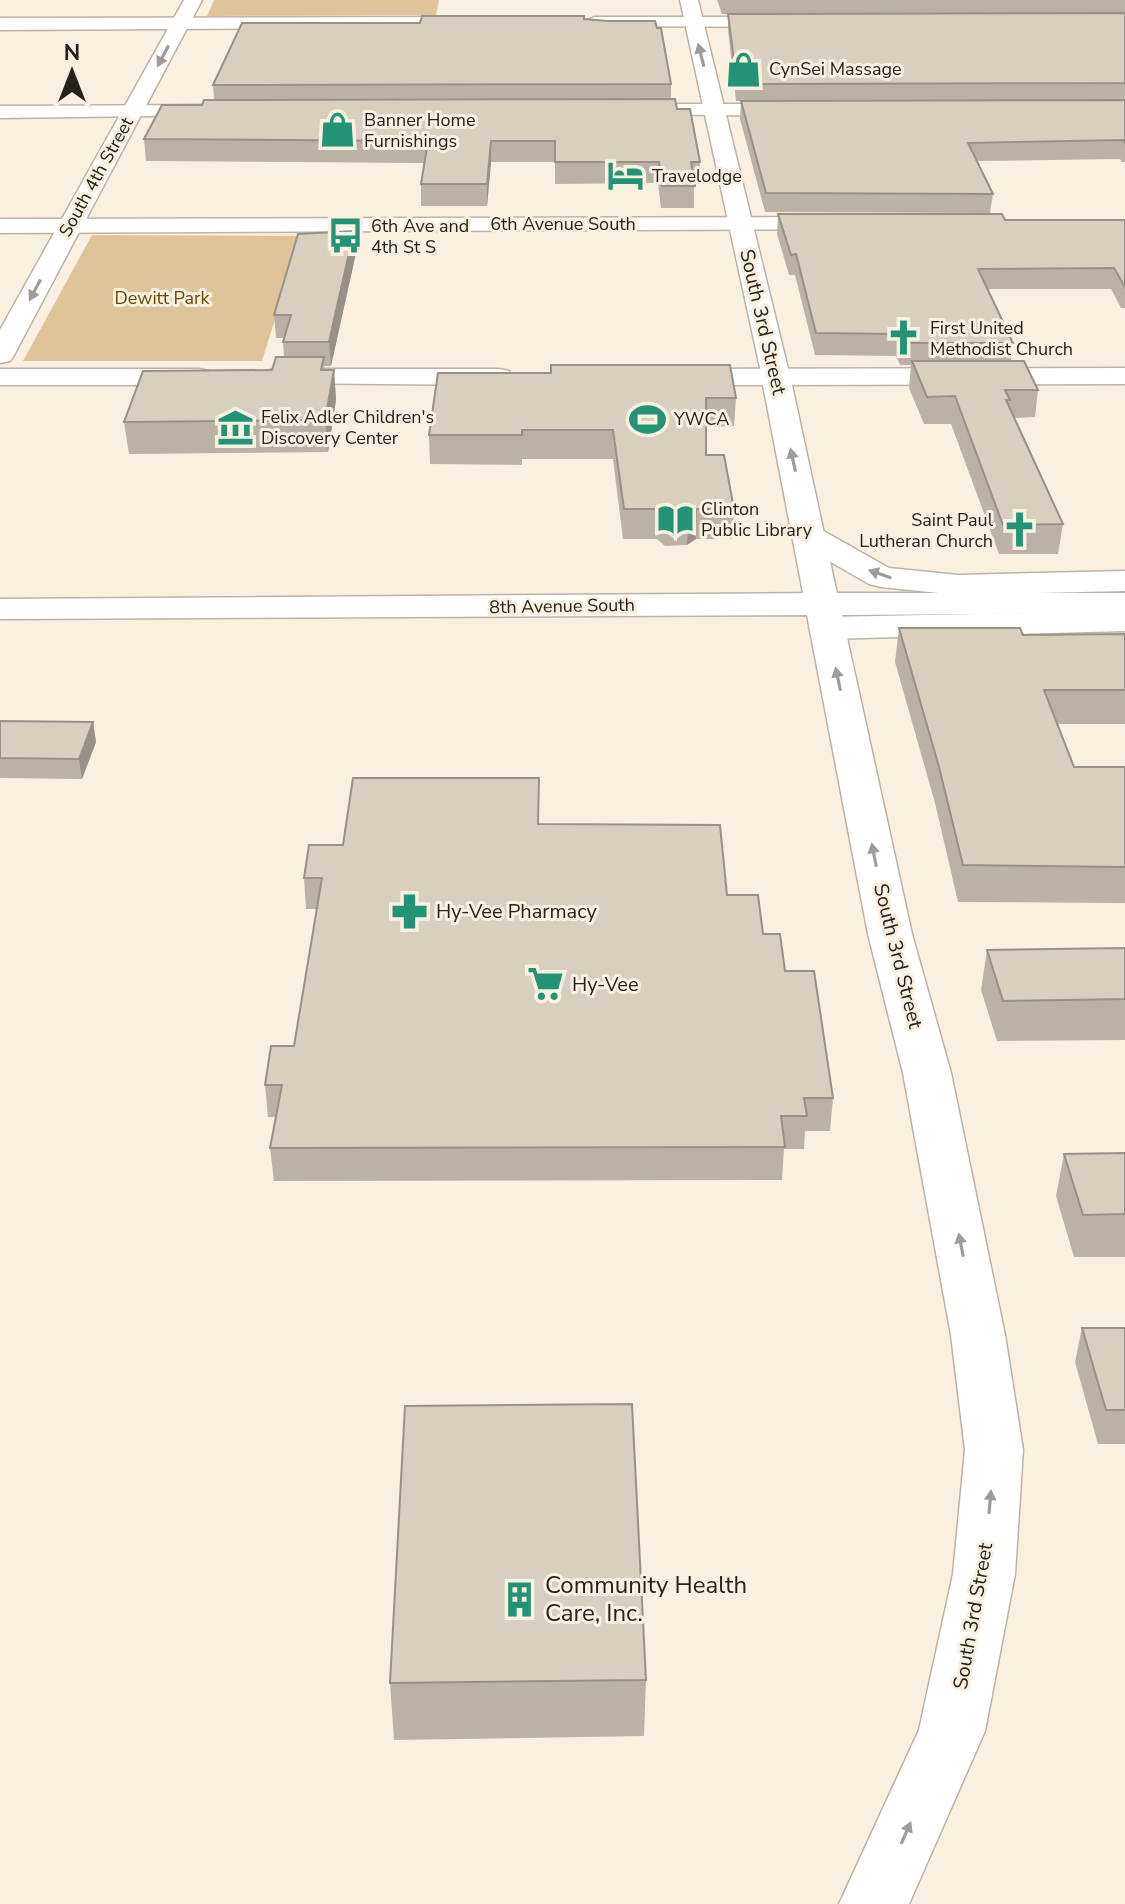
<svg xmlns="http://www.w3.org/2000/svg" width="1125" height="1904" viewBox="0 0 1125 1904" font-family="'Nunito Sans',sans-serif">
<rect width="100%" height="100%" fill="#f9f0e2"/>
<!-- green -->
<path fill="#dfc49b" d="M 214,0 L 439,0 L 436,15 L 207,16 Z
M 92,235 L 301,236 L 262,361 L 23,361 Z"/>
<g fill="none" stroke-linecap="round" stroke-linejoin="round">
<defs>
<path id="minor" d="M 482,17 L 491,23 L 488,27 L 0,30 L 0,18 Z
M 594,17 L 790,17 L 799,22 L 790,27 L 588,26 L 585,22 Z
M 630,104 L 802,104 L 812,110 L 802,116 L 623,114 L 620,110 Z
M 218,105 L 228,111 L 225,115 L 0,118 L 0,106 Z
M 838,217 L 846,219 L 850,224 L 846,229 L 0,233 L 0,219 Z
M 809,526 L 820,529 L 889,568 L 958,575 L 1125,571 L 1125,591 L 958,595 L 881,587 L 869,584 L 798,543 L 793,536 L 798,529 Z
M 1125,611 L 1125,631 L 827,639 L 815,635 L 809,628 L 815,621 L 827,617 Z"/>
<path id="tertiary" d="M 184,0 L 202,0 L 14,355 L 10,361 L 0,363 L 0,330 Z
M 680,0 L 698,0 L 790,377 L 786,383 L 776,385 L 766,383 L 762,377 Z"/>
<path id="primary" d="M 1125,368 L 1125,384 L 792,385 L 839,603 L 834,610 L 822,613 L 810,610 L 805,603 L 763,385 L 671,385 L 661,383 L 657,377 L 661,371 L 671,369 Z
M 0,369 L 199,369 L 209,371 L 213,377 L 209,383 L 199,385 L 0,385 Z
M 275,369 L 499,369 L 509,371 L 513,377 L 509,383 L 499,385 L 265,383 L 261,377 L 265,371 Z"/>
<path id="trunk" d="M 822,593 L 1125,593 L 1125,613 L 842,615 L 912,934 L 951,1073 L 1005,1335 L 1023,1450 L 1015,1574 L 985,1731 L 909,1904 L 839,1904 L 919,1730 L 953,1574 L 965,1450 L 951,1335 L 903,1073 L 868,934 L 807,615 L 0,619 L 0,599 Z"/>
</defs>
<!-- minor casing -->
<use href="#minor" stroke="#bcb3a6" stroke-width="3"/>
<!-- tertiary casing -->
<use href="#tertiary" stroke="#bcb3a6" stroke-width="3"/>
<!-- primary casing -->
<use href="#primary" stroke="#bcb3a6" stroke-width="3"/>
<!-- trunk casing -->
<use href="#trunk" stroke="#bcb3a6" stroke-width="3"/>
<!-- minor -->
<use href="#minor" fill="#fff" fill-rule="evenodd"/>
<!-- tertiary -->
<use href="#tertiary" fill="#fff" fill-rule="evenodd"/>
<!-- primary -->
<use href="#primary" fill="#fff" fill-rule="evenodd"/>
<!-- trunk -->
<use href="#trunk" fill="#fff" fill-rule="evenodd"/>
</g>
<!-- wall -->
<path fill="#bab2a6" d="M 717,0 L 1125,0 L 1125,13 L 722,14 Z
M 1125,13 L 1125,100 L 736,101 L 728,30 L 728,14 Z
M 584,19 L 671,84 L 671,99 L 700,162 L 699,183 L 694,183 L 694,208 L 661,208 L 658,183 L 555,184 L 555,162 L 491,162 L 487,206 L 421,206 L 421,184 L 424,163 L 146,161 L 144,139 L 202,105 L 214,100 L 213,85 L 420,23 Z
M 1125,100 L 1125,162 L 1122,162 L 1120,159 L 977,161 L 993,194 L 990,213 L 765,212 L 740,119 L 741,101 Z
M 778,214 L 1005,220 L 1125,220 L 1125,308 L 1121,308 L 1111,289 L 988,289 L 1013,343 L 1011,361 L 1038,390 L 1035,417 L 1014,418 L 1063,524 L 1058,554 L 999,554 L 951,424 L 924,424 L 909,388 L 911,365 L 900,365 L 896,356 L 815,355 L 795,275 L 789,275 L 777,234 Z
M 356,253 L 331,366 L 324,366 L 325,370 L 334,370 L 336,400 L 328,452 L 129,454 L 124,422 L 272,370 L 284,357 L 283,342 L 284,338 L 276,338 L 274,315 Z
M 438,373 L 736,398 L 734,426 L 706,427 L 706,455 L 734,509 L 732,539 L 696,539 L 687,545 L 665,546 L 657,539 L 623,539 L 613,459 L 522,459 L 522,465 L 430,464 L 429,435 Z
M 899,628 L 1023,635 L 1125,634 L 1125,724 L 1058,724 L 1074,767 L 1125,767 L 1125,903 L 958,902 L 935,803 L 895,662 Z
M 0,721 L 93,722 L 96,742 L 82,779 L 0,778 Z
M 539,824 L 727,895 L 763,934 L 785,971 L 833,1098 L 830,1131 L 805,1131 L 804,1149 L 784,1149 L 782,1180 L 274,1181 L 270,1148 L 276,1117 L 268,1117 L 265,1085 L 294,1046 L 317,909 L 306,909 L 304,878 L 343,845 Z
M 1125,948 L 1125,1040 L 997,1041 L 981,990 L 987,950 Z
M 1125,1153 L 1125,1257 L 1074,1257 L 1056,1196 L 1064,1154 Z
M 1082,1328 L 1125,1328 L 1125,1444 L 1098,1444 L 1075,1362 Z
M 646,1680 L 644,1736 L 394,1740 L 390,1683 Z"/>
<!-- shaded-wall -->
<path fill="#979187" d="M 491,141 L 491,162 L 487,206 L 487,184 Z
M 354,231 L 356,253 L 331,366 L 329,342 Z
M 334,370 L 336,400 L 328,452 L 325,420 Z
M 697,509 L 696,539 L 687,545 L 689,514 Z
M 93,722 L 96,742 L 82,779 L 79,759 Z"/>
<!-- building -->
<path fill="#d8cfc1" stroke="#979187" stroke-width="2" d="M 1125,13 L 1125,83 L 737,84 L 728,14 Z
M 422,16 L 584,16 L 584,19 L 608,21 L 655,21 L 657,28 L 661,28 L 671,84 L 213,85 L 242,23 L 420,23 Z
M 675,99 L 677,109 L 690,109 L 700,162 L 691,162 L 695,186 L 662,186 L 659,162 L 555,162 L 555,141 L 491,141 L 487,184 L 421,184 L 428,141 L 144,139 L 162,105 L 202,105 L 204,100 Z
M 1125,100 L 1125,143 L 1123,140 L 968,143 L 993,194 L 766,193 L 741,101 Z
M 778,214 L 1002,214 L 1005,220 L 1125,220 L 1125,287 L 1114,268 L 978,269 L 1013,343 L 902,343 L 898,334 L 816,333 L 796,254 L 791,255 Z
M 354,231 L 329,342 L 283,342 L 291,315 L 274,315 L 298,234 Z
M 276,357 L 324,357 L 321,370 L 334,370 L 325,420 L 124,422 L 143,371 L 272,370 Z
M 912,361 L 1024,361 L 1038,390 L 1005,390 L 1010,400 L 1006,400 L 1063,524 L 1003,525 L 955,396 L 927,397 Z
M 551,365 L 730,365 L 736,398 L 706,398 L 706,455 L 724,455 L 734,509 L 697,509 L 689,514 L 666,515 L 658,509 L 624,509 L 613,430 L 522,430 L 522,435 L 429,435 L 438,373 L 551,373 Z
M 899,628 L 1020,628 L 1023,635 L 1125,634 L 1125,690 L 1044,690 L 1074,767 L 1125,767 L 1125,867 L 963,865 L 939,767 Z
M 0,721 L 93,722 L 79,759 L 0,758 Z
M 353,778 L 539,778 L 538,824 L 720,825 L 727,895 L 758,895 L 763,934 L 780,934 L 785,971 L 814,971 L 833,1098 L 804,1098 L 807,1116 L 781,1116 L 785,1147 L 270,1148 L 282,1085 L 265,1085 L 271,1046 L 294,1046 L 322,878 L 304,878 L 309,845 L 343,845 Z
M 1125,948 L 1125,999 L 1003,1001 L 987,950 Z
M 1125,1153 L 1125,1214 L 1083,1215 L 1064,1154 Z
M 1082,1328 L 1125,1328 L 1125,1410 L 1106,1410 Z
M 632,1404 L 646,1680 L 390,1683 L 405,1406 Z"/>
<!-- one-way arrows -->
<defs><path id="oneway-solid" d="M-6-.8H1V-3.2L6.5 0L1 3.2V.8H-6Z" transform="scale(2)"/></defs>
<g fill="#9d9c99">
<use href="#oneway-solid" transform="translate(701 55) rotate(-104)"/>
<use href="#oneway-solid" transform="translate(163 56) rotate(118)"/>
<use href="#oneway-solid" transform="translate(35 290) rotate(118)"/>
<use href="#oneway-solid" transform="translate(793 460) rotate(-102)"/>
<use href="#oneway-solid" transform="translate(880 574) rotate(-161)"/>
<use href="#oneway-solid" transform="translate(838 679) rotate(-102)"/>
<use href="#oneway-solid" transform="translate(874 855) rotate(-101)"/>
<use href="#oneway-solid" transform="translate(961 1245) rotate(-101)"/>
<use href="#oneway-solid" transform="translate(990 1502) rotate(-85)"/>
<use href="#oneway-solid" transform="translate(906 1833) rotate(-66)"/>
</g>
<!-- icons -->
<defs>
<symbol id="shop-bare" viewBox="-9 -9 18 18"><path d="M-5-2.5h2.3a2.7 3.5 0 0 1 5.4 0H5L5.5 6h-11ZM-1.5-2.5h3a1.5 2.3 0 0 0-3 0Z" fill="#229374" stroke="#f9f0e2" stroke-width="2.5" paint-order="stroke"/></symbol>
<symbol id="hotel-bare" viewBox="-9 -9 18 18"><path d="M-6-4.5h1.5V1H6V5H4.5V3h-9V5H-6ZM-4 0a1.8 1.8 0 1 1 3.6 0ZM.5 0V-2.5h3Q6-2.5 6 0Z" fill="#229374" stroke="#f9f0e2" stroke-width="2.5" paint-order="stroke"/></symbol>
<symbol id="bus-bare" viewBox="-9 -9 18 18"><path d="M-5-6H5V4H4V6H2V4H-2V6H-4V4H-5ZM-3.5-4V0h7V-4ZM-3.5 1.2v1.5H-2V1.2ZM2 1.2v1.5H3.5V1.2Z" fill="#229374" stroke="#f9f0e2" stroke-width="2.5" paint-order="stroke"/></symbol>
<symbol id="church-bare" viewBox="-9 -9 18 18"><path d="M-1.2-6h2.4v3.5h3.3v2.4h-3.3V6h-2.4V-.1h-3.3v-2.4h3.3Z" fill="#229374" stroke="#f9f0e2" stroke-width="2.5" paint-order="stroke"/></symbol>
<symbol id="stadium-bare" viewBox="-9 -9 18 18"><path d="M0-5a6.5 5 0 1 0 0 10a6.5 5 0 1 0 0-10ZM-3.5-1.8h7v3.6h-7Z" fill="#229374" stroke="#f9f0e2" stroke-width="2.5" paint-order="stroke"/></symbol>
<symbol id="museum-bare" viewBox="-9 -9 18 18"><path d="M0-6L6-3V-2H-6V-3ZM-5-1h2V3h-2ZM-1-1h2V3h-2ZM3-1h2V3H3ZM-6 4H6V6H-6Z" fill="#229374" stroke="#f9f0e2" stroke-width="2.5" paint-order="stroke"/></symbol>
<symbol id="library-bare" viewBox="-9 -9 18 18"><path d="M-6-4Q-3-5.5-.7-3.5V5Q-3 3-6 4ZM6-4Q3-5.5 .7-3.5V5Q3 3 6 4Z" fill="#229374" stroke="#f9f0e2" stroke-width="2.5" paint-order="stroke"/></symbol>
<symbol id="pharmacy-bare" viewBox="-9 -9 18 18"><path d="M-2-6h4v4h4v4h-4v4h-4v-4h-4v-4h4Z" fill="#229374" stroke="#f9f0e2" stroke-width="2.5" paint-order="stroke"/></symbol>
<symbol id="supermarket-bare" viewBox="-9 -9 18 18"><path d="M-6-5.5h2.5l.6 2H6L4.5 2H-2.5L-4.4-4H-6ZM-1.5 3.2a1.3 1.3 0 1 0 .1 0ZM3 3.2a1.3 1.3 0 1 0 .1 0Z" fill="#229374" stroke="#f9f0e2" stroke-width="2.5" paint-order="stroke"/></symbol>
<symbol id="building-bare" viewBox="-9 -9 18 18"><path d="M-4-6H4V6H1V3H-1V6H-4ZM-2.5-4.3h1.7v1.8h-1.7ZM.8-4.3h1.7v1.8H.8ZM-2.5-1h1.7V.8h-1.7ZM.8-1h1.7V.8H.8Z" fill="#229374" stroke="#f9f0e2" stroke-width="2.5" paint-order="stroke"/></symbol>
</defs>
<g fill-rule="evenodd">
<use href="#shop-bare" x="718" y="44" width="51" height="51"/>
<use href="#shop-bare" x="312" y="104" width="51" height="51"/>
<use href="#hotel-bare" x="600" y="150" width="51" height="51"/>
<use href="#bus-bare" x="320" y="210" width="51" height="51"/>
<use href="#church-bare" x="878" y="312" width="51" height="51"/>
<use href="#stadium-bare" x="622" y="394" width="51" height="51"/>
<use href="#museum-bare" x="210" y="402" width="51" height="51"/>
<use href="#library-bare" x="650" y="494" width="51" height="51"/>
<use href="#church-bare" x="994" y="504" width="51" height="51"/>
<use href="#pharmacy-bare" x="384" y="886" width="51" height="51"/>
<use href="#supermarket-bare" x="520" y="958" width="51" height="51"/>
<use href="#building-bare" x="494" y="1574" width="51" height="51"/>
</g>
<g text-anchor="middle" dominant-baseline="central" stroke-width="6" stroke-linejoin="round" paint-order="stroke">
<!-- far-poi labels -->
<g font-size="18" fill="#25221d" stroke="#f9f0e2" text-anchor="start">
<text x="769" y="69">CynSei Massage</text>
<text x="364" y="120">Banner Home<tspan x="364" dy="21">Furnishings</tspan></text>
<text x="652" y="176">Travelodge</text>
<text x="371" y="226">6th Ave and<tspan x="371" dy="21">4th St S</tspan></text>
<text x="930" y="328">First United<tspan x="930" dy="21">Methodist Church</tspan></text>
<text x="261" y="417">Felix Adler Children's<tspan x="261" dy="21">Discovery Center</tspan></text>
<text x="674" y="419">YWCA</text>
<text x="701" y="509">Clinton<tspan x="701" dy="21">Public Library</tspan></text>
<text x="993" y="520" text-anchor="end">Saint Paul<tspan x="993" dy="21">Lutheran Church</tspan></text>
</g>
<!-- far-street labels -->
<g font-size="18" fill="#25221d" stroke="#f9f0e2">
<text transform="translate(96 177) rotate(-61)">South 4th Street</text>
<text x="563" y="224">6th Avenue South</text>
<text transform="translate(562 606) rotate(-1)">8th Avenue South</text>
</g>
<!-- far-park labels -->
<g font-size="18" fill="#6a4801" stroke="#f9f0e2">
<text x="162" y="298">Dewitt Park</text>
</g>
<!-- street labels -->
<g font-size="20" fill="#25221d" stroke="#f9f0e2">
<text transform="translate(763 322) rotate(77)">South 3rd Street</text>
<text transform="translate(898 956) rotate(76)">South 3rd Street</text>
<text transform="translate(973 1616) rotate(-80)">South 3rd Street</text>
</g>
<!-- poi labels -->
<g font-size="20" fill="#25221d" stroke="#f9f0e2" text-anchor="start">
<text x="436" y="911">Hy-Vee Pharmacy</text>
<text x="572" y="984">Hy-Vee</text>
</g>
<!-- near-poi labels -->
<g font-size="24" fill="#25221d" stroke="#f9f0e2" text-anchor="start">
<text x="545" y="1585">Community Health<tspan x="545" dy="28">Care, Inc.</tspan></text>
</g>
</g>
<!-- north arrow -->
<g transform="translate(72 72)" stroke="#f9f0e2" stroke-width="6" paint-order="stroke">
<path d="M0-6L14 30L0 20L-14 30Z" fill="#25221d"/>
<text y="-12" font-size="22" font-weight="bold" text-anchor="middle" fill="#25221d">N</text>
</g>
</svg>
